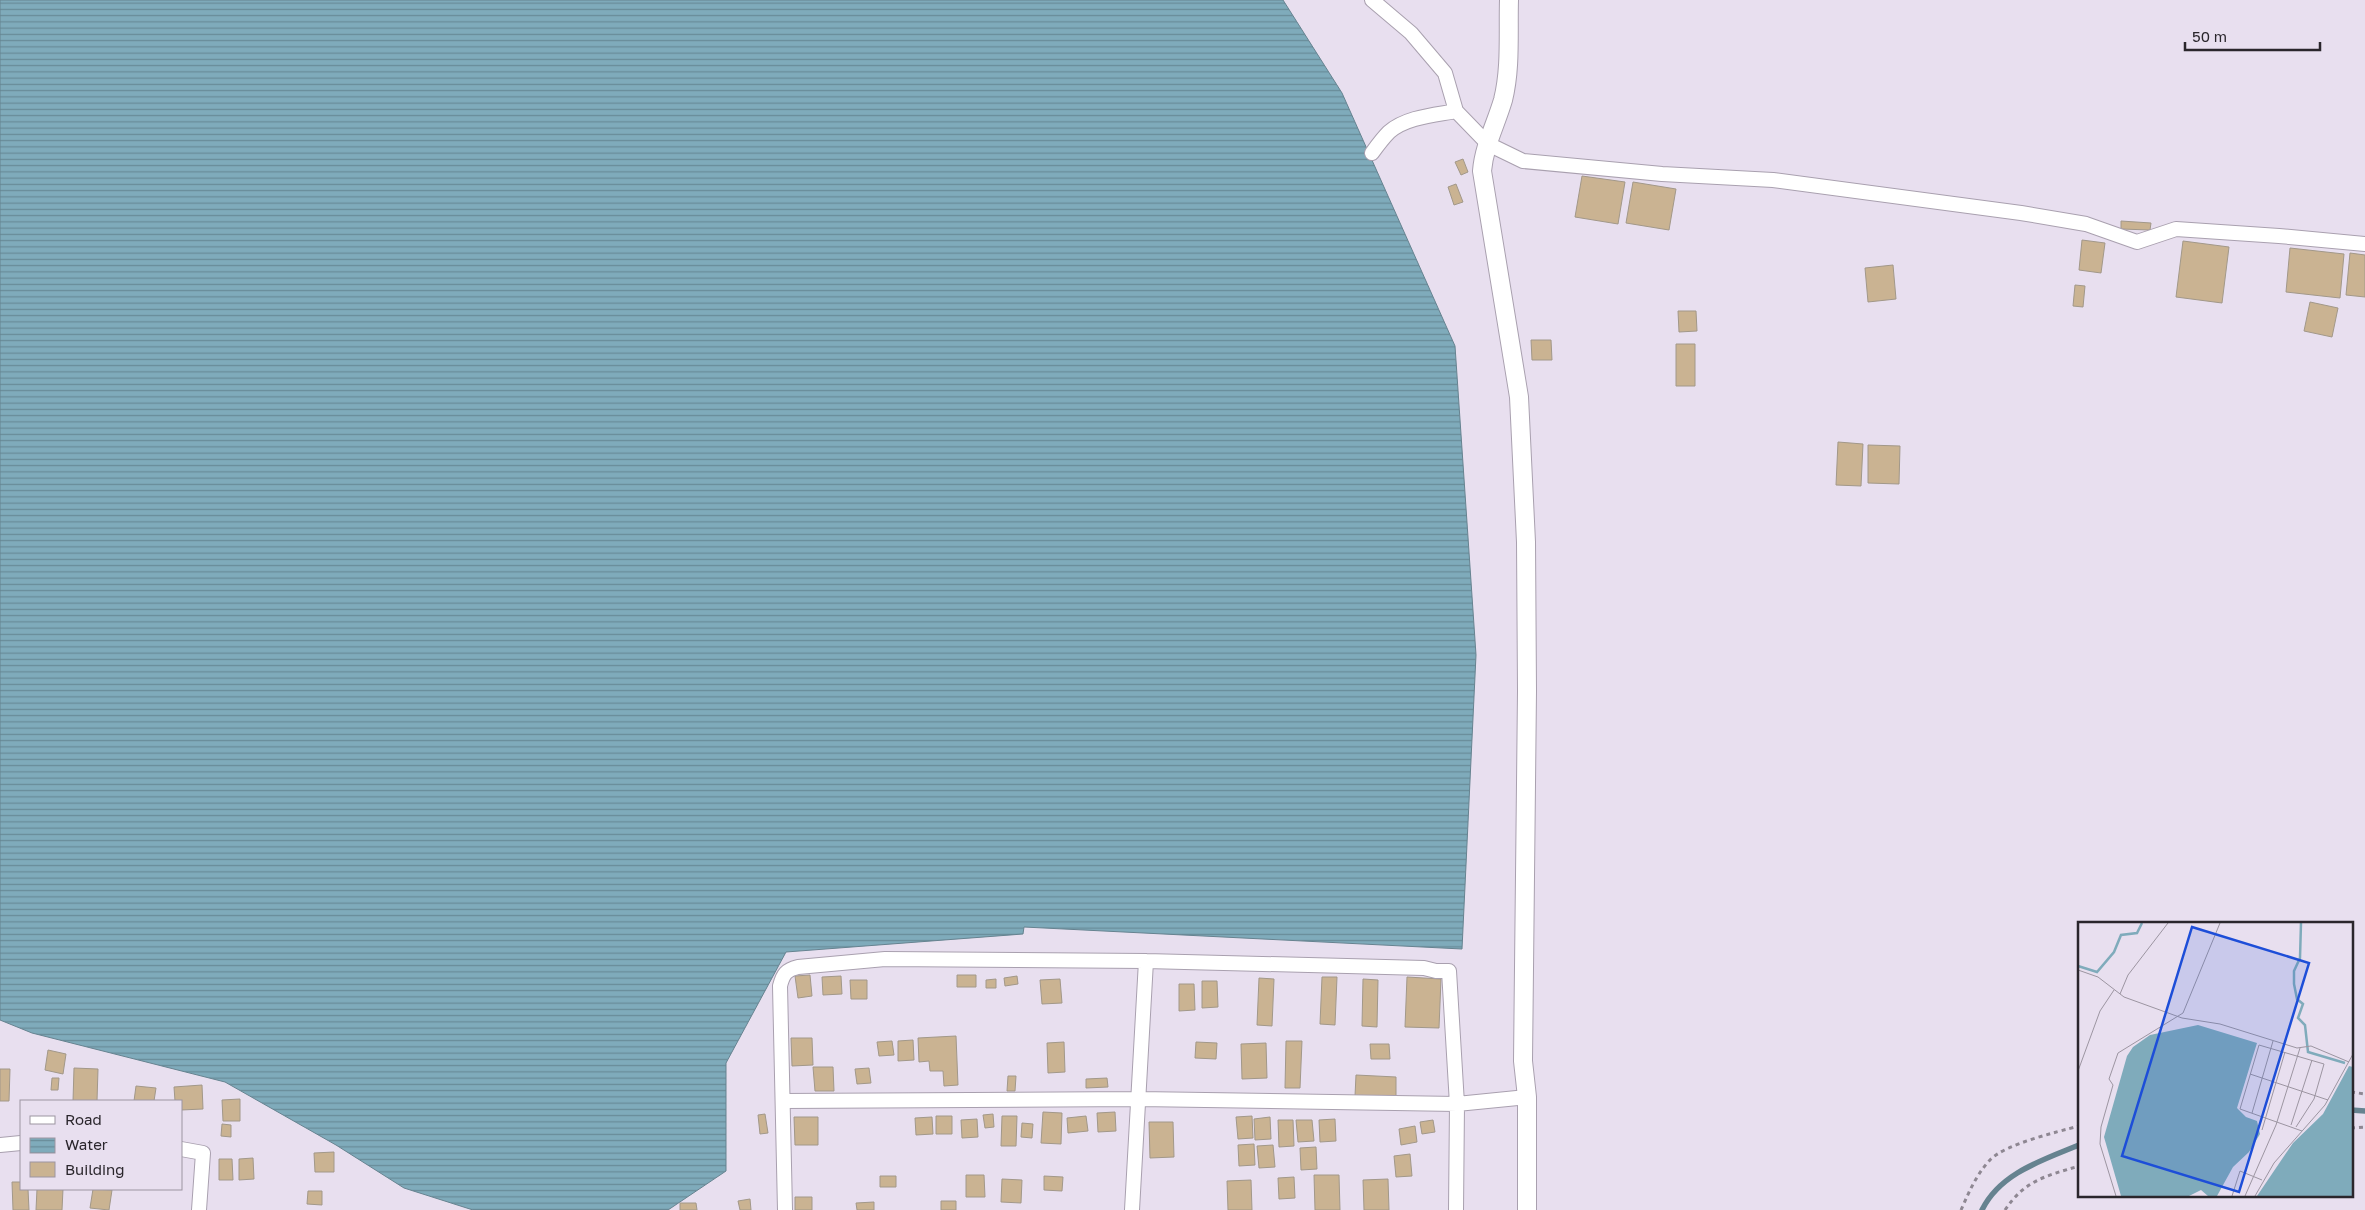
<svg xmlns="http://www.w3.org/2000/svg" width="2365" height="1210" viewBox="0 0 2365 1210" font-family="'Golos Text',sans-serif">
<defs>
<pattern id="water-rules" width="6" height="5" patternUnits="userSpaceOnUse" patternTransform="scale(1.25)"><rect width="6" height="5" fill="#7fabbb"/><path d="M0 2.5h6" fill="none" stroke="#688b98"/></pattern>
</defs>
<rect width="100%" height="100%" fill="#e8dfef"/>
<!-- water -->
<path fill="url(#water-rules)" stroke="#668390" d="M 0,0 L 1283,0 L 1342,93 L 1455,346 L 1476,655 L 1462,949 L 1024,927 L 1023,934 L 786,952 L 726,1063 L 726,1171 L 668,1210 L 473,1210 L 404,1188 L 336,1145 L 225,1082 L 32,1033 L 0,1020 Z"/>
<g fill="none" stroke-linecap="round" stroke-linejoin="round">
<!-- stream -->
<path stroke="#668390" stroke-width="5.5" d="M 2351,1110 L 2365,1111
M 1982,1210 C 2000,1173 2043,1160 2079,1145"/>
</g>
<!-- building -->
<path fill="#cab392" stroke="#a29889" d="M 1463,159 L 1468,172 L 1461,175 L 1455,162 Z
M 1582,176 L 1625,182 L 1618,224 L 1575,217 Z
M 1633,182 L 1676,189 L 1669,230 L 1626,223 Z
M 1456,184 L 1463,202 L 1454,205 L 1448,187 Z
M 2121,221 L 2151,223 L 2150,230 L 2121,229 Z
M 2082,240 L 2105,243 L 2101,273 L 2079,270 Z
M 2183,241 L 2229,247 L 2222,303 L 2176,297 Z
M 2290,248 L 2344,254 L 2340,298 L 2286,292 Z
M 2350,253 L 2365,255 L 2365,297 L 2346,295 Z
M 1893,265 L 1896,299 L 1868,302 L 1865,268 Z
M 2075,285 L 2085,286 L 2083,307 L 2073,306 Z
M 2310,302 L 2338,308 L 2332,337 L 2304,331 Z
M 1678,311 L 1696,311 L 1697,331 L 1679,332 Z
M 1531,340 L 1551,340 L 1552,360 L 1532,360 Z
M 1676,344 L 1695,344 L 1695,386 L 1676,386 Z
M 1838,442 L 1863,444 L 1861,486 L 1836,485 Z
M 1868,445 L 1900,446 L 1899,484 L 1868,483 Z
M 810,975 L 812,996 L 798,998 L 795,976 Z
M 957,975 L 976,975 L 976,987 L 957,987 Z
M 841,976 L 842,994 L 823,995 L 822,977 Z
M 1017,976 L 1018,984 L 1005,986 L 1004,978 Z
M 1322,977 L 1337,977 L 1335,1025 L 1320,1024 Z
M 1407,977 L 1441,979 L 1439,1028 L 1405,1027 Z
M 1259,978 L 1274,979 L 1272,1026 L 1257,1025 Z
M 996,979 L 996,988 L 986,988 L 986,980 Z
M 1060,979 L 1062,1003 L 1042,1004 L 1040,980 Z
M 1363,979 L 1378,980 L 1377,1027 L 1362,1026 Z
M 850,980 L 867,980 L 867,999 L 851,999 Z
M 1202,981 L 1217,981 L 1218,1007 L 1202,1008 Z
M 1179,984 L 1194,984 L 1195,1010 L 1179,1011 Z
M 956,1036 L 958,1085 L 944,1086 L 943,1071 L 930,1071 L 929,1061 L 919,1062 L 918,1038 Z
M 791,1038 L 812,1038 L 813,1065 L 792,1066 Z
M 913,1040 L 914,1060 L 898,1061 L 898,1041 Z
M 892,1041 L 894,1055 L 879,1056 L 877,1042 Z
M 1286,1041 L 1302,1041 L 1300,1088 L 1285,1088 Z
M 1064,1042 L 1065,1072 L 1048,1073 L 1047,1043 Z
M 1196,1042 L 1217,1043 L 1216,1059 L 1195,1058 Z
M 1266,1043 L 1267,1078 L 1242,1079 L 1241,1044 Z
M 1370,1044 L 1389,1044 L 1390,1059 L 1371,1059 Z
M 48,1050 L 66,1054 L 63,1074 L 45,1070 Z
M 813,1067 L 833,1067 L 834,1091 L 815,1091 Z
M 74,1068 L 98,1069 L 97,1101 L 73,1101 Z
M 869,1068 L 871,1083 L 857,1084 L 855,1069 Z
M 0,1069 L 10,1069 L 9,1101 L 0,1101 Z
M 1356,1075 L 1396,1077 L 1396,1097 L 1355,1096 Z
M 1008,1076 L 1016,1076 L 1015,1091 L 1007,1091 Z
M 52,1078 L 59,1078 L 58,1090 L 51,1090 Z
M 1107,1078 L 1108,1087 L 1086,1088 L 1086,1079 Z
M 202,1085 L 203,1109 L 181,1110 L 181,1101 L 175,1101 L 174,1087 Z
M 136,1086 L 156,1088 L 154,1101 L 134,1101 Z
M 240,1099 L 240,1121 L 223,1121 L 222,1100 Z
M 1043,1112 L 1062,1113 L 1061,1144 L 1041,1143 Z
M 1115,1112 L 1116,1131 L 1098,1132 L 1097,1113 Z
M 765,1114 L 768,1133 L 760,1134 L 758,1115 Z
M 993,1114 L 994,1127 L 985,1128 L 983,1115 Z
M 936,1116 L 952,1116 L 952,1134 L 936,1134 Z
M 1002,1116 L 1017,1116 L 1016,1146 L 1001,1146 Z
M 1086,1116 L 1088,1131 L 1068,1133 L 1067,1118 Z
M 1252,1116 L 1253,1138 L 1238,1139 L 1236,1117 Z
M 794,1117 L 818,1117 L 818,1145 L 795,1145 Z
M 932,1117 L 933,1134 L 916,1135 L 915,1118 Z
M 1270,1117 L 1271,1139 L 1255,1140 L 1254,1119 Z
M 977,1119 L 978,1137 L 962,1138 L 961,1120 Z
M 1335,1119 L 1336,1141 L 1320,1142 L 1319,1120 Z
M 1278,1120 L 1293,1120 L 1294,1146 L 1279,1147 Z
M 1296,1120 L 1312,1120 L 1314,1141 L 1298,1142 Z
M 1433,1120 L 1435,1132 L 1422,1134 L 1420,1122 Z
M 1149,1122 L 1173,1122 L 1174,1157 L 1150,1158 Z
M 1022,1123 L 1033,1124 L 1032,1138 L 1021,1137 Z
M 222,1124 L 231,1125 L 231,1137 L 221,1136 Z
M 1415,1126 L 1417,1142 L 1401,1145 L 1399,1129 Z
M 1254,1144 L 1255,1165 L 1239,1166 L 1238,1145 Z
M 1273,1145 L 1275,1167 L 1259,1168 L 1257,1146 Z
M 1316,1147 L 1317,1169 L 1301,1170 L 1300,1148 Z
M 334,1152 L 334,1172 L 315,1172 L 314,1153 Z
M 1410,1154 L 1412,1176 L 1396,1177 L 1394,1156 Z
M 253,1158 L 254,1179 L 239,1180 L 239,1159 Z
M 219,1159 L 232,1159 L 233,1180 L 219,1180 Z
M 966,1175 L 984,1175 L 985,1197 L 966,1197 Z
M 1314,1175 L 1339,1175 L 1340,1210 L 1315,1210 Z
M 880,1176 L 896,1176 L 896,1187 L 880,1187 Z
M 1044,1176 L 1063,1177 L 1062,1191 L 1044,1190 Z
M 1294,1177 L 1295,1198 L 1279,1199 L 1278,1178 Z
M 1002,1179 L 1022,1180 L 1021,1203 L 1001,1202 Z
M 1388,1179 L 1389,1210 L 1364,1210 L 1363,1180 Z
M 1251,1180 L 1252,1210 L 1228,1210 L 1227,1181 Z
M 12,1182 L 21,1182 L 21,1189 L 28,1189 L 29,1210 L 13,1210 Z
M 37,1189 L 63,1189 L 62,1210 L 36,1210 Z
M 93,1189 L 112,1190 L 109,1210 L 90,1208 Z
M 308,1191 L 322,1191 L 322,1205 L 307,1204 Z
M 795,1197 L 812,1197 L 812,1210 L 795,1210 Z
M 750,1199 L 751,1210 L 740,1210 L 738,1201 Z
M 941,1201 L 956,1201 L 956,1210 L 941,1210 Z
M 874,1202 L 874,1210 L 857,1210 L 856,1203 Z
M 680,1203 L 696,1203 L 697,1210 L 680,1210 Z"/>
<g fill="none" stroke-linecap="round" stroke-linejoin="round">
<defs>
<path id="minor" d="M 1372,0 L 1411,33 L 1445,73 L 1456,111 L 1488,144 L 1523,161 L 1662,174 L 1773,180 L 2021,213 L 2086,224 L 2137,242 L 2176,229 L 2279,236 L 2365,244
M 1372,153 C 1377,146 1383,138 1389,132 C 1406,117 1435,115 1456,111
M 783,1101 L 1139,1099 L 1457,1104 L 1527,1097
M 0,1145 L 21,1143
M 181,1149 L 203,1153 L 199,1210
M 785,1210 L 780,986 C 783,974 786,970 798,967 L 885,959 L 1146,961 L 1424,968 L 1436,971 L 1449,971 L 1457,1104 L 1456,1210
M 1132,1210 L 1146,961"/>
<path id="tertiary" d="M 1509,0 C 1508,33 1511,68 1503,100 C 1496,124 1484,146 1482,171 L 1519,397 L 1526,542 L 1527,691 L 1523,1061 L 1527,1097 L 1527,1210"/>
</defs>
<!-- minor casing -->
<use href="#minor" stroke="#a9a0af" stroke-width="16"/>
<!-- tertiary casing -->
<use href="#tertiary" stroke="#a9a0af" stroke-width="20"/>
<!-- path -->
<path stroke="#8e8792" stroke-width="3" stroke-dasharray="4 4" stroke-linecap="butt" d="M 2351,1092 L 2365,1094
M 2351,1128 L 2365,1127
M 1961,1210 C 1969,1192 1976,1175 1990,1160 C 2005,1144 2057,1132 2079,1126
M 2005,1210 C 2025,1180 2046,1176 2079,1166"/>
<!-- minor -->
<use href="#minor" stroke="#fff" stroke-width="14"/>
<!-- tertiary -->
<use href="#tertiary" stroke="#fff" stroke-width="18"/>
</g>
<!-- overview -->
<g transform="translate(2078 922)">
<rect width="275" height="275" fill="#e8dfef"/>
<path d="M 120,103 L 179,121 L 159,186 L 168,195 L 179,199 L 182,212 L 171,230 L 155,245 L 139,274 L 130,274 L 123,268 L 111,274 L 43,274 L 26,215 L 49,134 L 55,125 L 72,113 ZM 271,144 L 275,145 L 275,274 L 179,274 L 215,221 L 245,192 Z" fill="#7fabbb"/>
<path fill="none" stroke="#7fabbb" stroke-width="2.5" d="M 223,1 L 222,36 L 216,49 L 216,62 L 219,77 L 225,82 L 220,96 L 227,103 L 230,130 L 267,141M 0,44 L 19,50 L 36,30 L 43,13 L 59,11 L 64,1"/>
<path fill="none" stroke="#9c95a1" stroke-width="1" d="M 0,48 L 20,55 L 46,75 L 104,96 L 142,102 L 219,126 L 233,124 L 271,140M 42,72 L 50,53 L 90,1M 0,149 L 22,89 L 36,68M 172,152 L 250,178M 174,191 L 195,119M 213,203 L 234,138M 218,205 L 236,177 L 246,142 L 181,123 L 162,187 L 224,209M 184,208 L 207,130M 38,274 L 22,222 L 23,205 L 35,163 L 31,157 L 40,131 L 105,91 L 142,1M 154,274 L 162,249 L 184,258M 167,274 L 198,203 L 222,126M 177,274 L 196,241 L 247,183 L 275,132"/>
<path fill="#1d4ed8" fill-opacity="0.15" stroke="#1d4ed8" stroke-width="2.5" d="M 114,5 L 231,41 L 161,270 L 44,234 Z"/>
<rect width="275" height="275" fill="none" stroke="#2a262c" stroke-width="2.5"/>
</g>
<!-- legend -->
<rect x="20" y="1100" width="162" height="90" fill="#e8dfef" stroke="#9c95a1"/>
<rect x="30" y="1116" width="25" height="8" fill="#ffffff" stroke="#9c95a1"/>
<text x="65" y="1125" font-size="15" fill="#2a262c">Road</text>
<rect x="30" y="1138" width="25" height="15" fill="url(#water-rules)" stroke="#9c95a1"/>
<text x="65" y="1150" font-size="15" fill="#2a262c">Water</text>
<rect x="30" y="1162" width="25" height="15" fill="#cab392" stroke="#9c95a1"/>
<text x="65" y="1175" font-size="15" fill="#2a262c">Building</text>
<!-- scale -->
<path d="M2185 42v8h135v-8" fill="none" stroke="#2a262c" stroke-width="2.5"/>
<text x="2192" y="42" font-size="15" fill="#2a262c" stroke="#e8dfef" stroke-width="4" paint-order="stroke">50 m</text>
</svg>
